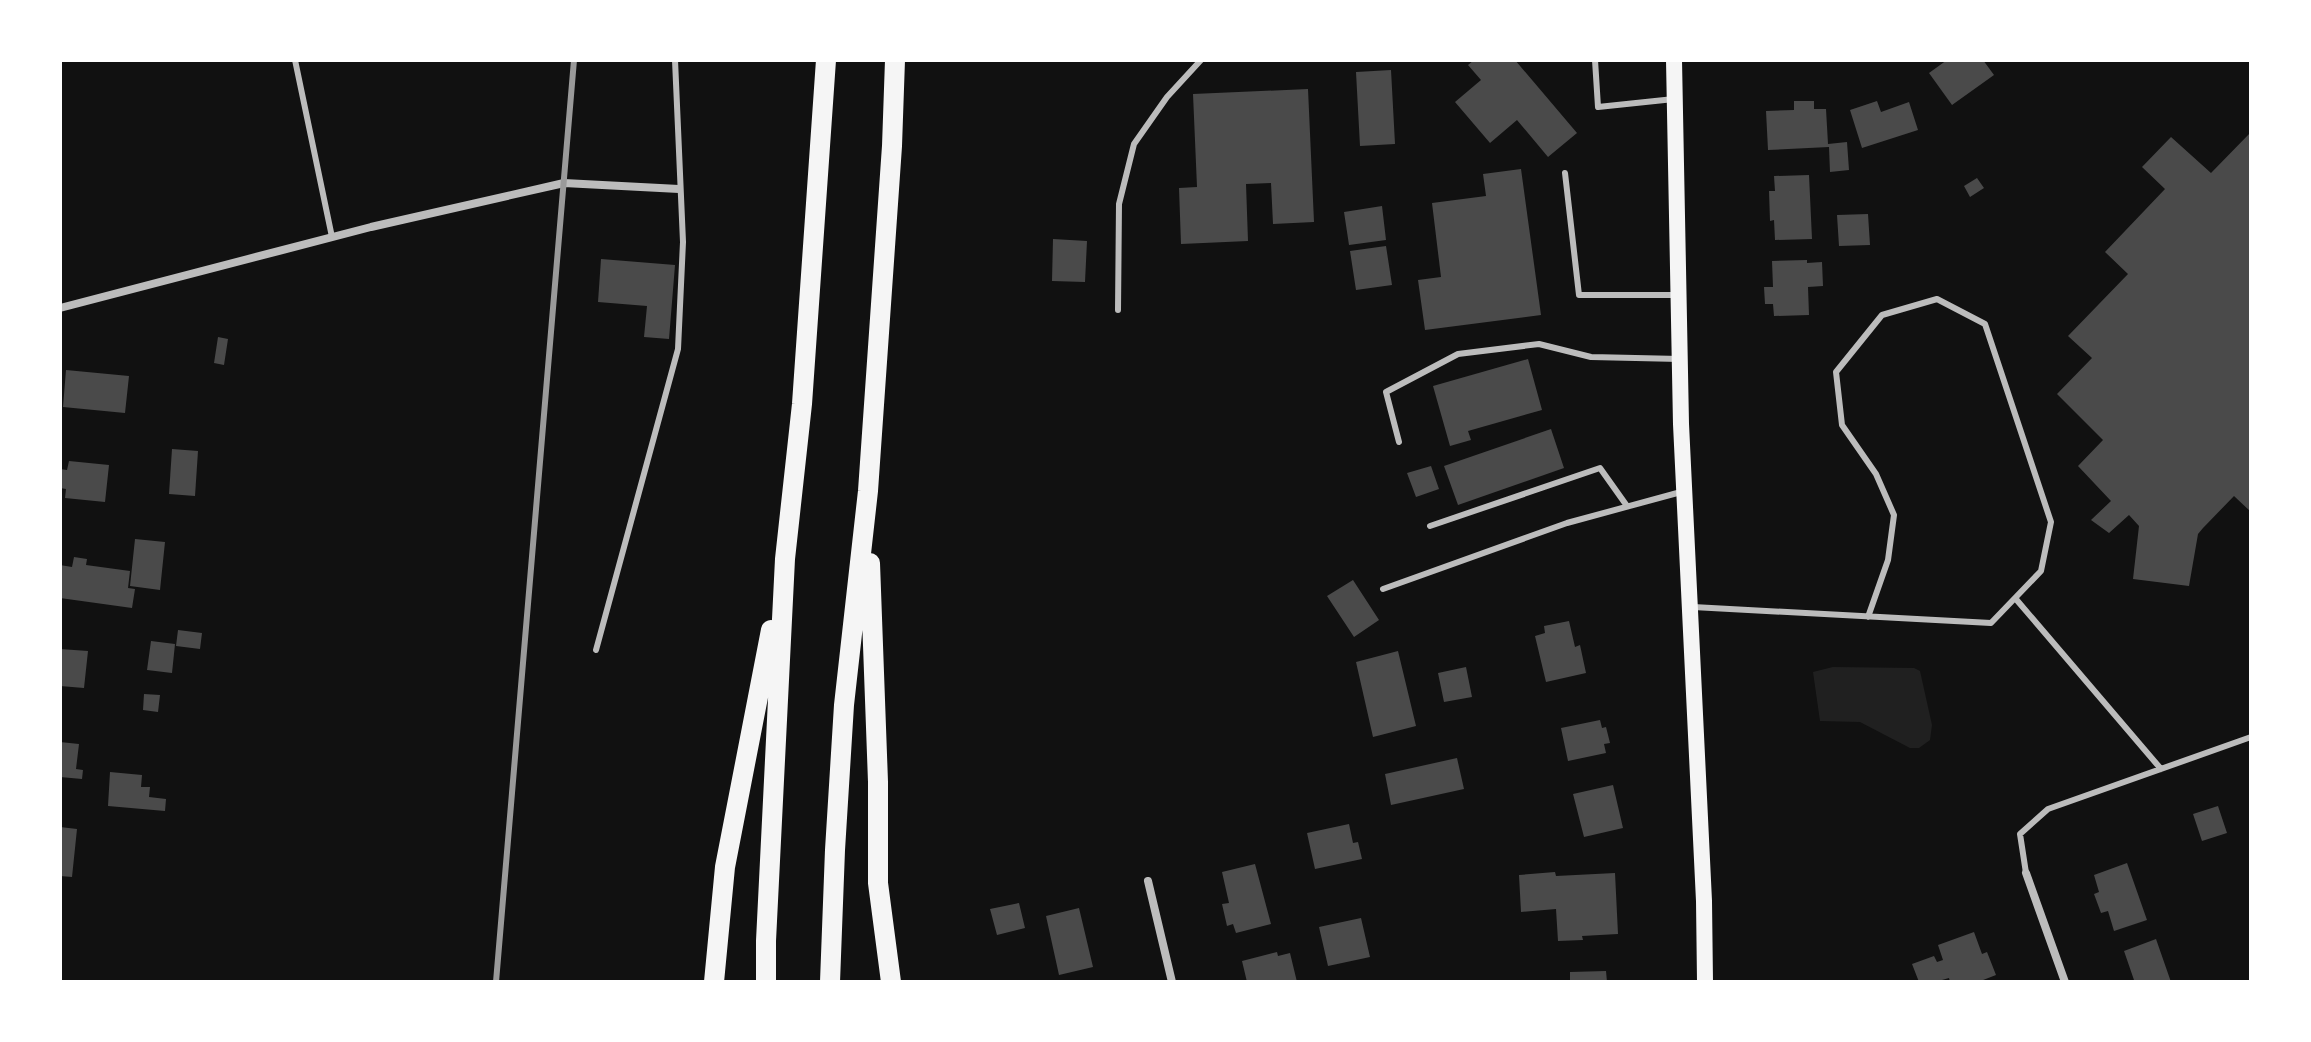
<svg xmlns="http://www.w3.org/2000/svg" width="2311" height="1042" viewBox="0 0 2311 1042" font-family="'PT Sans Narrow',sans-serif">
<rect width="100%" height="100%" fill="#111"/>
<!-- green -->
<path fill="#202020" d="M 1833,667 L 1914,668 L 1920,671 L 1932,725 L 1930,740 L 1919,748 L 1910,748 L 1860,722 L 1820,721 L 1813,672 Z"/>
<!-- building -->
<path fill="#4a4a4a" d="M 1474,60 L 1515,60 L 1577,133 L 1548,157 L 1517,120 L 1490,143 L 1455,102 L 1481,80 L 1468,65 Z
M 1947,60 L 1983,60 L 1994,75 L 1952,105 L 1929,73 Z
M 1391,70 L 1395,144 L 1360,146 L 1356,72 Z
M 1308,89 L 1314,222 L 1273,224 L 1271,183 L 1246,184 L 1248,241 L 1181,244 L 1179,188 L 1197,187 L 1193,94 Z
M 1794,101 L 1814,101 L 1814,109 L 1826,109 L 1828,144 L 1847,142 L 1849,170 L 1830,172 L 1829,147 L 1768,150 L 1766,111 L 1794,110 Z
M 1877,101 L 1881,112 L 1909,102 L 1918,130 L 1862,148 L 1850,110 Z
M 2251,132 L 2251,512 L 2234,496 L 2203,528 L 2198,534 L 2189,586 L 2133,579 L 2139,526 L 2129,515 L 2109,533 L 2091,520 L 2111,501 L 2078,466 L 2103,440 L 2057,394 L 2092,358 L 2068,336 L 2128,274 L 2105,252 L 2165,189 L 2142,167 L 2171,137 L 2211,173 Z
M 1521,169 L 1541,315 L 1425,330 L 1418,280 L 1441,277 L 1432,203 L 1486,196 L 1483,174 Z
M 1809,175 L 1812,239 L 1775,240 L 1774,220 L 1770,221 L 1769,191 L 1775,191 L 1774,176 Z
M 1977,178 L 1984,188 L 1970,197 L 1964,186 Z
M 1382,206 L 1386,240 L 1349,245 L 1344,212 Z
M 1868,214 L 1870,245 L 1839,246 L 1837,215 Z
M 1053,239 L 1087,241 L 1085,282 L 1052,281 Z
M 1386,246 L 1392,285 L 1356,290 L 1350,251 Z
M 601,259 L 675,265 L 669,339 L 644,337 L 647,306 L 598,302 Z
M 1807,260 L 1807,263 L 1822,262 L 1823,286 L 1808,287 L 1809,315 L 1774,316 L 1773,304 L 1765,304 L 1764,287 L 1773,287 L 1772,261 Z
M 218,337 L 228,339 L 224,365 L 214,363 Z
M 1528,359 L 1542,410 L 1468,431 L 1471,440 L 1450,446 L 1433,386 Z
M 66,370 L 129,376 L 125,413 L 63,407 Z
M 1551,429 L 1564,468 L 1458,505 L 1444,466 Z
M 172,449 L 198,451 L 195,496 L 169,494 Z
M 69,461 L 109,465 L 105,502 L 65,498 L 66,489 L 60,488 L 60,469 L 67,470 Z
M 1431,466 L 1439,489 L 1416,497 L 1407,473 Z
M 135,539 L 165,542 L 160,590 L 130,586 Z
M 74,557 L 87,559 L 86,565 L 130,571 L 128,588 L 135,589 L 132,608 L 60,598 L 60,565 L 72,567 Z
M 1353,580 L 1379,620 L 1354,637 L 1327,596 Z
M 1569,621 L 1575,647 L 1580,645 L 1586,673 L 1546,682 L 1535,636 L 1545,633 L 1544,626 Z
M 178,630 L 202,633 L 200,649 L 176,646 Z
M 151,641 L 175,644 L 172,673 L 147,670 Z
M 60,649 L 88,651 L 84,688 L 60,686 Z
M 1398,651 L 1416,726 L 1373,737 L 1356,662 Z
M 1466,667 L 1472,697 L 1444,702 L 1438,673 Z
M 144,694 L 160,695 L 158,712 L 143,710 Z
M 1600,720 L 1602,728 L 1606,727 L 1610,743 L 1604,744 L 1606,753 L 1568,761 L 1561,728 Z
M 60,742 L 79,744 L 76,769 L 83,770 L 82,779 L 60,777 Z
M 1457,758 L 1464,789 L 1391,805 L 1385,774 Z
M 110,772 L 142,775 L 141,787 L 150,787 L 149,797 L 166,799 L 165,811 L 108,806 Z
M 1613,785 L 1623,828 L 1584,837 L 1573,794 Z
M 2218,806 L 2227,833 L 2202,841 L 2193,814 Z
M 1349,824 L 1353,843 L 1358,842 L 1362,859 L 1315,869 L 1307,833 Z
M 60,827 L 77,829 L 72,877 L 60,876 Z
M 2127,863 L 2147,920 L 2114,931 L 2108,911 L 2101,913 L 2094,894 L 2099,892 L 2094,875 Z
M 1255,864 L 1271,924 L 1236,933 L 1233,924 L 1227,926 L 1222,904 L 1229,903 L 1222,872 Z
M 1555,872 L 1556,876 L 1615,873 L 1618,934 L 1582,936 L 1583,940 L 1558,941 L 1556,909 L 1521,912 L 1519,875 Z
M 1019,903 L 1025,928 L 997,935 L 990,909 Z
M 1079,908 L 1093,967 L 1059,975 L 1046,916 Z
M 1361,918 L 1370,957 L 1328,966 L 1319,927 Z
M 1974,932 L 1982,954 L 1987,952 L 1996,975 L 1978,982 L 1950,982 L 1949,978 L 1942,980 L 1943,982 L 1919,982 L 1912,964 L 1934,956 L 1937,962 L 1943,960 L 1938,945 Z
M 2156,939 L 2171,982 L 2128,982 L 2134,980 L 2124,951 Z
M 1277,952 L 1278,956 L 1290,953 L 1297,982 L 1247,982 L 1242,961 Z
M 1606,971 L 1607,982 L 1570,982 L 1570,972 Z"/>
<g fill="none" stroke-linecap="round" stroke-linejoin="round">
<!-- service -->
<path stroke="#bcbcbc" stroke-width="6" d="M 295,60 L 332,237
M 1595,60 L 1598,107 L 1674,99
M 1565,173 L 1579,295 L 1675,295
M 1118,310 L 1119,204 L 1134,144 L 1167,97 L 1201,60
M 1399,442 L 1386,392 L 1458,354 L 1539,344 L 1591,357 L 1680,359
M 1430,526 L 1600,468 L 1627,506
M 1383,589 L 1567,523 L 1681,492
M 2015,598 L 2161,769
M 1693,607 L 1991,623 L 2041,571 L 2051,522 L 1985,324 L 1937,299 L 1882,315 L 1836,372 L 1842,425 L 1876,474 L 1894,515 L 1888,560 L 1868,617
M 596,650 L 678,349 L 683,242 L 675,60
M 2026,873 L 2020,834 L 2048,809 L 2251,737"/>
<!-- minor -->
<path stroke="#bcbcbc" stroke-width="8" d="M 60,308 L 371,227 L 564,183 L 679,189
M 2026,873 L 2065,982
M 1148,881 L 1172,982"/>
<!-- secondary -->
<path stroke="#f5f5f5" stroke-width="16" d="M 1674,60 L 1681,424 L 1704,901 L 1705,982"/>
<!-- motorway -->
<path stroke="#f5f5f5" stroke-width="20" d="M 870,563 L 878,782 L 878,883 L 891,982
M 714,982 L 725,867 L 771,630
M 766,982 L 766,941 L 785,559 L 802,404 L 826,60
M 830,982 L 835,850 L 844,705 L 868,491 L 892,146 L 895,60"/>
<!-- rail -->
<path stroke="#9a9a9a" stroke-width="6" d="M 496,982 L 574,60"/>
</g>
<!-- border -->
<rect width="2311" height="1042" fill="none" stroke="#ffffff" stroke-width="124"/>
</svg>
